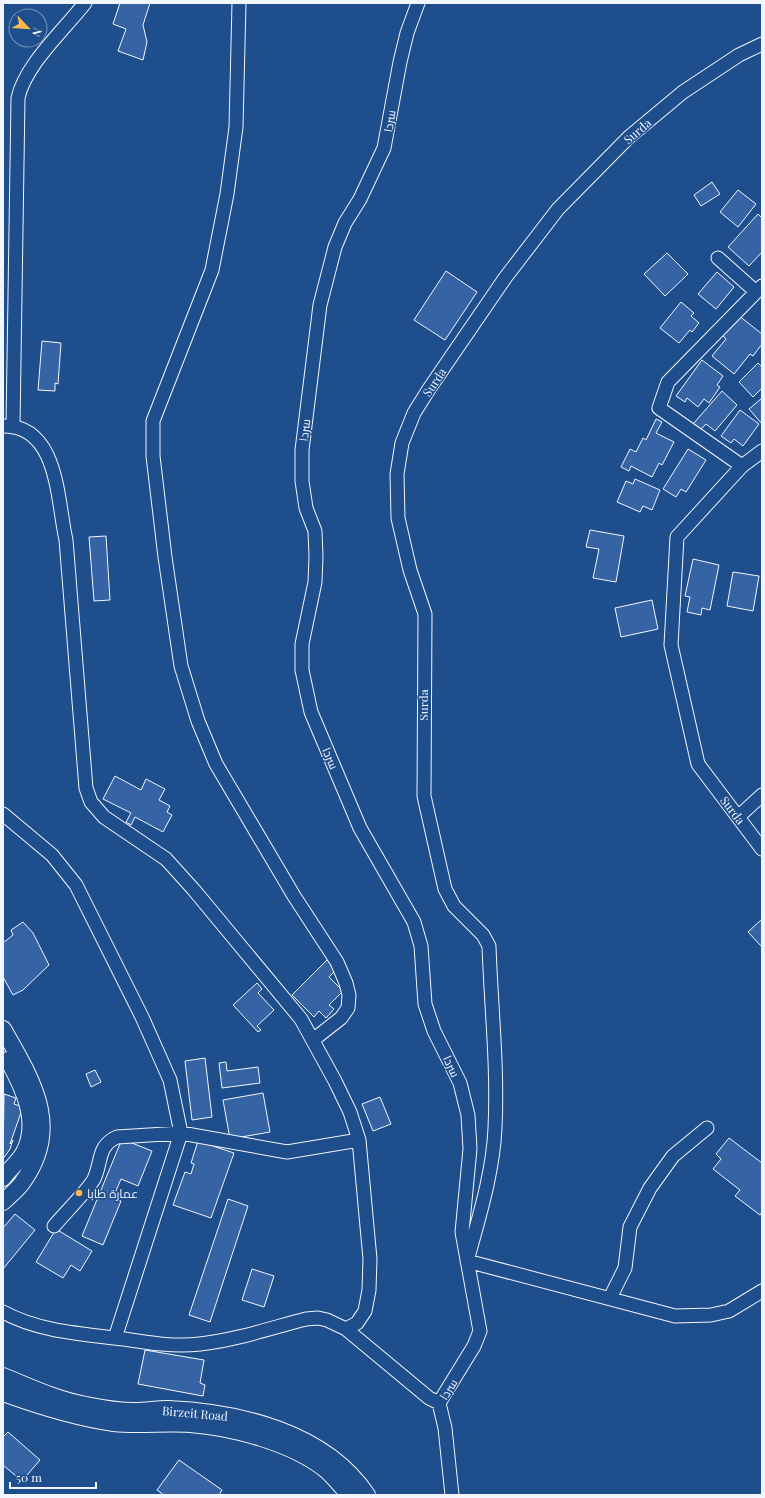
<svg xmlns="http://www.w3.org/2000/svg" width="765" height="1498" viewBox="0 0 765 1498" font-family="'Playfair Display',Cairo,serif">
<rect width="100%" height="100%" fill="#1f4e8c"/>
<!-- building -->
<path fill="#3563a3" stroke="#f2f6ff" d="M 120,3 L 150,3 L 143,25 L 147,42 L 143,60 L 118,51 L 126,29 L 113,24 Z
M 712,182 L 720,194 L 701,206 L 694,195 Z
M 738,190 L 756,204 L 738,227 L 720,212 Z
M 758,214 L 762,218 L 762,252 L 749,266 L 728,247 Z
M 667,253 L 688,274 L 665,296 L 644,274 Z
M 446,271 L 477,292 L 445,340 L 414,320 Z
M 717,272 L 734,287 L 716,309 L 698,294 Z
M 681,302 L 694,313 L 691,316 L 699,323 L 692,332 L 690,330 L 679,343 L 660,328 Z
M 738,315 L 762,334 L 762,344 L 753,356 L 750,354 L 734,374 L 712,356 L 726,339 L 722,335 Z
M 42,341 L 61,343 L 58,384 L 55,383 L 55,391 L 38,390 Z
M 702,360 L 723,376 L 717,385 L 720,387 L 709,403 L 704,399 L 698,407 L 687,398 L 685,402 L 676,396 Z
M 758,363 L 762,367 L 762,388 L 753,397 L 739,382 Z
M 722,391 L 737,405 L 715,431 L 706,424 L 700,430 L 693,424 Z
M 762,398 L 762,424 L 749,409 Z
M 740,410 L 759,424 L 743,446 L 734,439 L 731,443 L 721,436 Z
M 656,419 L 662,422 L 656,433 L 674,442 L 662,465 L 659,463 L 652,477 L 631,466 L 629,471 L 621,467 L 630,449 L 636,452 L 643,438 L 646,440 Z
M 688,449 L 706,460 L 686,492 L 681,489 L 676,497 L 663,489 Z
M 635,479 L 660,490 L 652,510 L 643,506 L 640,512 L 617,502 L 626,481 L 633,484 Z
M 590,530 L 624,536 L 616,582 L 593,578 L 599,549 L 586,547 Z
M 106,536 L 110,600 L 94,601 L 89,537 Z
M 693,559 L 719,565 L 710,610 L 702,608 L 701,615 L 687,612 L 690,597 L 685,596 Z
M 733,572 L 759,576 L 753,611 L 727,606 Z
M 652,600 L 658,629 L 621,637 L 615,608 Z
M 115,776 L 141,790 L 146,779 L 165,789 L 159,800 L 170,806 L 167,812 L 172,815 L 163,832 L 135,817 L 131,825 L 126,822 L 131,813 L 103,799 Z
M 762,919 L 762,947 L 748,932 Z
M 23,922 L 33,933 L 49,965 L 23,990 L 13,995 L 3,977 L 3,943 L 13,935 L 11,930 Z
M 327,960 L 336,970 L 329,977 L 343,991 L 329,1005 L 334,1009 L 326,1018 L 319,1011 L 314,1017 L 292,995 Z
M 257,983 L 262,989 L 258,993 L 274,1010 L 257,1026 L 261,1030 L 258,1032 L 233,1005 Z
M 205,1058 L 212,1117 L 192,1120 L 185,1061 Z
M 226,1062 L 227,1071 L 258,1067 L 260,1083 L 222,1088 L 219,1063 Z
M 95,1070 L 101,1082 L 91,1087 L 86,1074 Z
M 263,1093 L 270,1132 L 230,1139 L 223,1100 Z
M 4,1094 L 16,1098 L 14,1104 L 23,1107 L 10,1144 L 13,1140 L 10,1149 L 3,1159 Z
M 380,1097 L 391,1124 L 373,1131 L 362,1104 Z
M 729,1138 L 762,1163 L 762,1212 L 760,1215 L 735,1196 L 740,1190 L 713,1169 L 721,1159 L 716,1154 Z
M 122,1139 L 152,1151 L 138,1186 L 121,1179 L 113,1198 L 121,1201 L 103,1245 L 82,1236 Z
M 198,1141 L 234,1153 L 211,1218 L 173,1205 L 185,1172 L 191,1174 L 194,1164 L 191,1163 Z
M 228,1199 L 248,1206 L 210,1322 L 189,1315 Z
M 15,1214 L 35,1230 L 3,1269 L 3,1228 Z
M 56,1229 L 92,1251 L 80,1271 L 71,1265 L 63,1278 L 36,1262 Z
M 252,1269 L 274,1276 L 264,1307 L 242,1300 Z
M 145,1350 L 204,1360 L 200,1383 L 205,1385 L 203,1396 L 138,1384 Z
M 8,1432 L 40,1460 L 22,1481 L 3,1465 L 3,1437 Z
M 179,1460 L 222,1490 L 219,1495 L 164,1495 L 157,1490 Z"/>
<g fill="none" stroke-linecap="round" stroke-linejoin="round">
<defs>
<path id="minor" d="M 239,3 L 236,127 L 227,194 L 212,270 L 153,421 L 153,456 L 165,557 L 181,666 L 198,721 L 216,764 L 294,896 L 337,962 L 346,983 L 349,995 L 348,1008 L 341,1018 L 313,1040
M 418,3 L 407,33 L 400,62 L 384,148 L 360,199 L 345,223 L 335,247 L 320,305 L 302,450 L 302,481 L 306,508 L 315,531 L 316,557 L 315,582 L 302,644 L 302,670 L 311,712 L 360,828 L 414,922 L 421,946 L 425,1004 L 434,1031 L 460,1083 L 468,1115 L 470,1149 L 462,1232 L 480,1331 L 474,1346 L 439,1403 L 445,1428 L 452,1495
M 762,44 L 739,55 L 683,92 L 629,137 L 558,209 L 505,278 L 429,389 L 414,413 L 402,443 L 397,474 L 398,518 L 410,570 L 425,614 L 424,796 L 445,889 L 454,906 L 483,935 L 489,946 C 491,1006 498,1067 495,1128 C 493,1173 479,1217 467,1261 L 675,1316 L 711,1315 L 729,1311 L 762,1291
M 718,258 L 755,291
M 3,426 C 59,425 57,501 66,540 L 86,788 L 91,802 L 104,817 L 166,859 L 194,890 L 301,1019 L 335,1081 L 350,1112 L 359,1140 L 370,1259 L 369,1290 L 365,1311 L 357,1323 L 346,1329
M 13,426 L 18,98 C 25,65 64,30 85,3
M 762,451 L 742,466 L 677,537 L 671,645 L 698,764 L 762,849
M 742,466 L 659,408 L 668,382 L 762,286
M 3,814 L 52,855 L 76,885 L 142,1017 L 170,1080 L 181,1133 L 115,1338
M 738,817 L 762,795
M 54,1226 C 63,1215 88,1190 94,1179 C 102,1162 97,1146 117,1137 L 181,1133 L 287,1152 L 359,1140
M 610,1298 L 625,1268 L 630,1227 L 650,1188 L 673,1156 L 707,1128
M 3,1312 C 40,1332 83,1334 124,1339 C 149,1343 175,1347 200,1344 C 236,1340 271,1328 306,1319 L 318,1318 L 327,1320 L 346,1329 L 429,1398 L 439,1403"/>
<path id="major" d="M 3,1029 C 32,1080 63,1127 22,1183 C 17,1190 9,1196 3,1202
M 3,1178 C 9,1170 18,1162 23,1154 C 41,1123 23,1087 8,1060
M 3,1376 C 30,1387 57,1400 86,1405 C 101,1408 119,1411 134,1411 C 146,1411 157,1409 168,1409 C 239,1412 325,1432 367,1495
M 3,1393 C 39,1406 76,1418 114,1423 C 139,1426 164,1422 190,1424 C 232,1427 293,1443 326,1470 C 334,1477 342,1487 349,1495"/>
</defs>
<!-- minor casing -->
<use href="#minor" stroke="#f2f6ff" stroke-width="15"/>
<!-- major casing -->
<use href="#major" stroke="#f2f6ff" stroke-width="18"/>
<!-- minor -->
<use href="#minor" stroke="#1f4e8c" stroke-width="13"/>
<!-- major -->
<use href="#major" stroke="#1f4e8c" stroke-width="16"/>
</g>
<!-- markers -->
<circle fill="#ffb74d" stroke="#1f4e8c" stroke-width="1.5" cx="79" cy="1193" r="4"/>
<g text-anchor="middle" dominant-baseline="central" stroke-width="3" stroke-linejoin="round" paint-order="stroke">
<!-- street labels -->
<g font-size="12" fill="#f2f6ff" stroke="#1f4e8c">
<text transform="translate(389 121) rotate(-81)">سردا</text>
<text transform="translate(637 131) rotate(-41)">Surda</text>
<text transform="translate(434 382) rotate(-56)">Surda</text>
<text transform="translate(304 430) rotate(-83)">سردا</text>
<text transform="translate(423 705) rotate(-90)">Surda</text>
<text transform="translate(331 758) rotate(67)">سردا</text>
<text transform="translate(733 810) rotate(53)">Surda</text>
<text transform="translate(452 1066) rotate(65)">سردا</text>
<text transform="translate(448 1389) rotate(-58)">سردا</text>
<text transform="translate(195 1413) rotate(5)">Birzeit Road</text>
</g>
<!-- poi labels -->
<g font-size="12" fill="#f2f6ff" stroke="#1f4e8c" text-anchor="start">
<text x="87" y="1193">عمارة طابا</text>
</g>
</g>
<!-- border -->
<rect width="765" height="1498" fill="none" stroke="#f2f6ff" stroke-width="8"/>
<!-- north arrow -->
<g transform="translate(28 28) rotate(115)"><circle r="19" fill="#1f4e8c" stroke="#7391ba"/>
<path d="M0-3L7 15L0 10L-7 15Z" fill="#ffb74d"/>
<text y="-6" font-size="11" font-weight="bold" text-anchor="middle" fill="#f2f6ff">N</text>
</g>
<!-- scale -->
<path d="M10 1482v6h86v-6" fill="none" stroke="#f2f6ff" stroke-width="2"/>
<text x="16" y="1482" font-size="12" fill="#f2f6ff" stroke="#1f4e8c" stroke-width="3" paint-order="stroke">50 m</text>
</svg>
